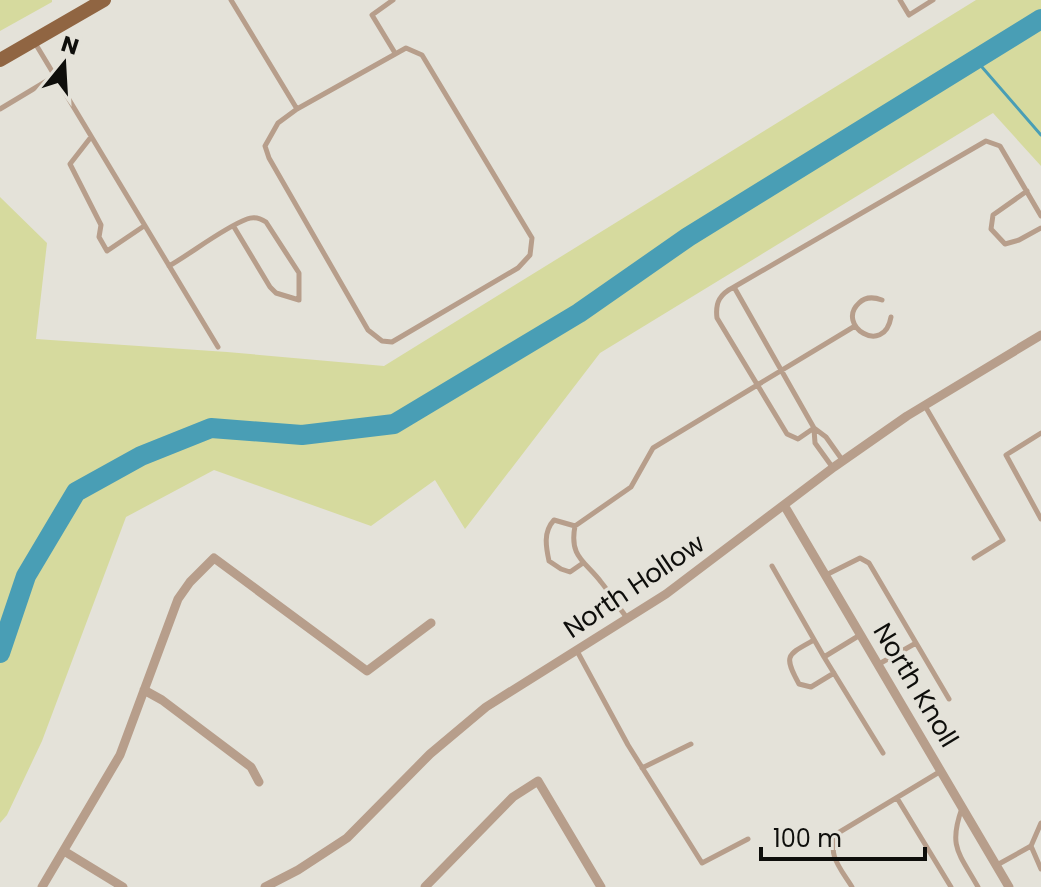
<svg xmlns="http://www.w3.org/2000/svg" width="1041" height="887" viewBox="0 0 1041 887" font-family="Poppins,sans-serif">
<rect width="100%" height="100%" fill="#e4e2d9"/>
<!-- green -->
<path fill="#d6da9e" d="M 0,0 L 52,0 L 52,2 L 0,31 Z
M 976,0 L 1041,0 L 1041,166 L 993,113 L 600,353 L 465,529 L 435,480 L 371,526 L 214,470 L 126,517 L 42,741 L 7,815 L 0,823 L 0,197 L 47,243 L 36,339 L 227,352 L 384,366 Z"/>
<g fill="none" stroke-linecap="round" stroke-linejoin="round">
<!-- stream -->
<path stroke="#499eb5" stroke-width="3" d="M 975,59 L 1041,135"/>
<!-- river -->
<path stroke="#499eb5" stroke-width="20" d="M 0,653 L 26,576 L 76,492 L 141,456 L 211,428 L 302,435 L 394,424 L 579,313 L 688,237 L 1041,19"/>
<!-- lane -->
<path stroke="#b79e8b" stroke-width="5" d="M 231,0 L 297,109
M 393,0 L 372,15 L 395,53
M 900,0 L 909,15 L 933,0
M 35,43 L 218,347
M 406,48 L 422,55 L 532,238 L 530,255 L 518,268 L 392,342 L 382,341 L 368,330 L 269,158 L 265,146 L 278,123 L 297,109 Z
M 0,109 L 55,76
M 91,137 L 70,164 L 101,225 L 99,237 L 107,251 L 144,226
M 1027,191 L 993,215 L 991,229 L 1005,244 L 1019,240 L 1041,228
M 169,266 C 192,253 223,228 247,219 C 254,216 260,218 266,222 L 299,273 L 299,300 L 276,293 L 270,287 L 234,227
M 734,287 C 720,294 715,302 717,318 L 787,434 L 798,439 L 814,428
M 882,300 C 874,297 866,296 859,303 C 835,325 884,357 891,317
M 925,406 L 1003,540 L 974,558
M 814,429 L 815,443 L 833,468
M 1041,433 L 1006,455 L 1041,519
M 843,461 L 826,437 L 814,428 L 734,287 L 986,141 L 1000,146 L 1041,216
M 575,526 L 554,520 C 543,532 546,547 549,561 L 561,569 L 570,572 L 583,563
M 772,566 L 824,657 L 860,635
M 826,575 L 860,558 L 869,563 L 949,699
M 628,619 C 618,607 611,594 601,582 C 585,561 569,557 575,526 L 631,487 L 653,448 L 855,326
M 814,640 C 787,655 783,655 799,684 L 811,687 L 834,673
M 577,651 L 628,745 L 702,863 L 748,839
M 824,657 L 883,753
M 879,664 L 916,643
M 642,768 L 691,744
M 897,798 L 951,887
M 962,808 C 948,847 959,853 978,887
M 1031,846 L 1041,823
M 997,865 L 1031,846 L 1041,869
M 852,887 C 841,869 825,853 838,833 L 941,771"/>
<!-- street -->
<path stroke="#b79e8b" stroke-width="9" d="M 784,505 L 1009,887
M 144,690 L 162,700 L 251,767 L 259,782
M 64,851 L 123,887
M 42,887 L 120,755 L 178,599 L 190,582 L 214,558 L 367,671 L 431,623
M 265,887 L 298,870 L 347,838 L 430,754 L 486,707 L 666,594 L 834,467 L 907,416 L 1041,335
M 425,887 L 513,797 L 538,781 L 601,887"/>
<!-- primary -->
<path stroke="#906542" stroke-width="14" d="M 0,60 L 104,0"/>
</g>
<g text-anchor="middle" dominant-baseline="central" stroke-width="7" stroke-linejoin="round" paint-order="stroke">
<!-- street labels -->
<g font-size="26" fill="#0e0e0b" stroke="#e4e2d9">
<text transform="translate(634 586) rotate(-34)">North Hollow</text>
<text transform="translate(916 685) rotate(59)">North Knoll</text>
</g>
</g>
<!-- north arrow -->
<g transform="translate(64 64) rotate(18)" stroke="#e4e2d9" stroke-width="6" paint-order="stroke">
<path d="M0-6L14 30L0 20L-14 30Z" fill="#0e0e0b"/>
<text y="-12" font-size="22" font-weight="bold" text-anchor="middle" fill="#0e0e0b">N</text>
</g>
<!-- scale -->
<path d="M761 847v12h164v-12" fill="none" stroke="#0e0e0b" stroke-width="4"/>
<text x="773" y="847" font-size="24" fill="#0e0e0b" stroke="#e4e2d9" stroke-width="6" paint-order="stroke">100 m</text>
</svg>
